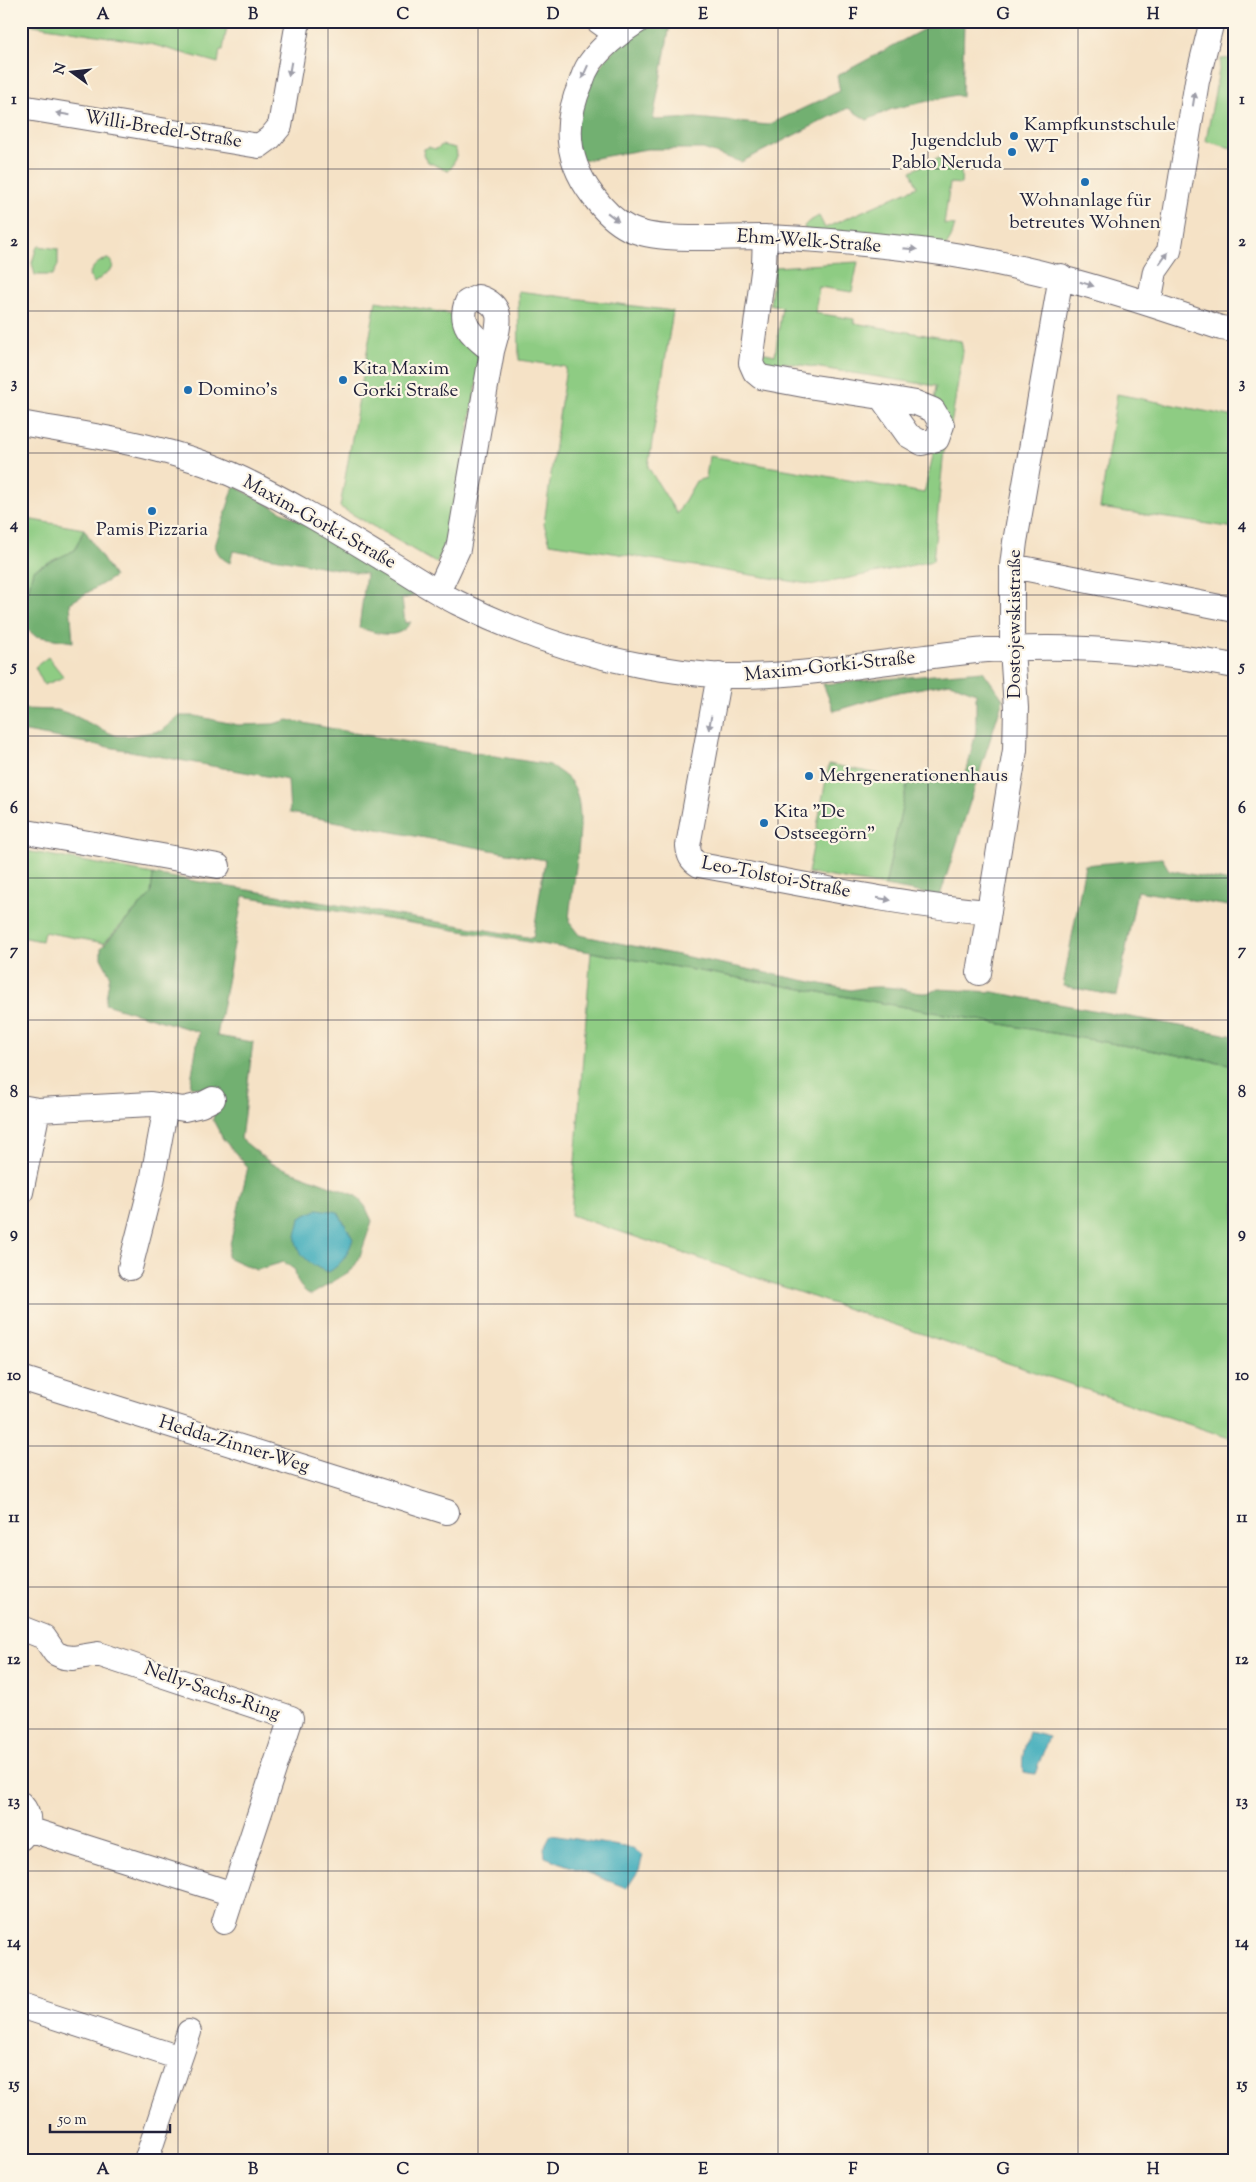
<svg xmlns="http://www.w3.org/2000/svg" width="1256" height="2182" viewBox="0 0 1256 2182" font-family="'Sorts Mill Goudy',serif">
<rect width="100%" height="100%" fill="#fcf5e5"/>
<filter id="ink" filterUnits="userSpaceOnUse"><feTurbulence type="fractalNoise" baseFrequency=".02" numOctaves="2"/><feDisplacementMap in="SourceGraphic" scale="10" xChannelSelector="R" yChannelSelector="G"/><feConvolveMatrix kernelMatrix="1 2 1 2 8 2 1 2 1" color-interpolation-filters="sRGB"/></filter>
<filter id="wash" filterUnits="userSpaceOnUse"><feTurbulence type="fractalNoise" baseFrequency=".0096" numOctaves="4" result="noise"/><feDisplacementMap in="SourceGraphic" scale="20" xChannelSelector="R" yChannelSelector="G"/><feGaussianBlur stdDeviation="1.12" result="paint"/><feColorMatrix in="noise" values="0 0 0 0 0 0 0 0 0 0 0 0 0 0 0 0 0 1.4 0 .05"/><feComposite in="paint" operator="in"/></filter>
<g filter="url(#wash)">
<rect width="100%" height="100%" fill="#f5e2c6"/>
<!-- green -->
<path fill="#8ecc83" stroke="#58775f" d="M 21,21 L 228,21 L 223,50 L 220,50 L 218,63 L 147,43 L 21,23 Z
M 1235,58 L 1235,149 L 1206,141 L 1221,59 Z
M 442,145 L 455,148 L 457,153 L 452,167 L 448,171 L 428,162 L 423,155 L 424,149 L 429,147 C 435,150 437,149 442,145 Z
M 939,158 C 957,161 963,165 961,184 L 950,183 L 944,224 L 955,225 L 951,238 L 946,246 L 806,234 L 804,226 L 808,222 L 819,216 L 825,228 L 917,187 L 911,171 Z
M 39,246 L 58,249 L 58,265 L 53,275 L 35,275 L 32,263 L 36,249 Z
M 108,259 L 111,261 L 113,268 L 94,283 L 89,275 C 92,267 99,260 108,259 Z
M 858,262 L 852,292 L 819,287 L 815,313 L 854,319 L 854,323 L 961,341 L 963,351 L 952,419 L 944,450 L 933,561 L 815,585 L 550,543 L 544,524 L 566,367 L 519,360 L 518,291 L 673,311 L 648,467 L 677,514 L 696,481 L 706,478 L 709,456 L 924,493 L 937,439 L 933,410 L 936,386 L 782,362 L 779,375 C 768,369 762,365 761,352 L 775,355 L 782,307 L 770,304 L 775,267 Z
M 376,301 L 457,315 L 483,348 L 449,538 L 436,563 L 340,507 Z
M 1117,394 L 1235,417 L 1235,528 L 1100,508 Z
M 21,518 L 84,529 L 75,550 L 33,570 L 21,621 Z
M 48,657 L 64,677 L 44,685 L 35,667 Z
M 829,764 L 908,780 L 885,886 L 808,873 Z
M 21,850 L 153,874 L 151,894 L 104,943 L 44,932 L 42,941 L 21,937 Z
M 591,952 L 1235,1065 L 1235,1440 L 571,1215 Z"/>
<!-- forest -->
<path fill="#72b071" stroke="#4a6956" d="M 638,21 L 662,21 L 670,25 L 653,120 L 696,118 L 768,125 L 840,91 L 837,76 L 924,29 L 948,21 L 964,21 L 962,97 L 956,95 L 892,109 L 867,120 L 848,108 L 741,162 L 703,149 L 647,149 L 573,162 L 575,96 Z
M 234,486 L 342,544 L 408,588 L 414,596 L 402,599 L 405,623 L 411,622 C 397,642 379,633 359,628 L 366,574 L 233,551 L 230,563 C 222,559 218,555 215,546 Z
M 84,529 L 114,577 L 70,603 L 73,642 L 35,636 L 21,623 L 33,570 L 75,550 Z
M 983,671 L 1003,699 L 940,896 L 885,886 L 908,780 L 966,774 L 976,731 L 976,693 L 950,683 L 894,693 L 834,711 L 823,684 Z
M 22,709 L 58,710 L 73,715 L 103,730 L 117,736 L 127,736 L 161,731 L 179,716 L 196,716 L 238,725 L 273,724 L 288,720 L 365,735 L 550,765 C 556,770 566,775 571,782 C 592,810 570,887 569,922 L 579,935 L 851,990 C 866,987 880,986 895,988 C 910,989 923,998 938,989 L 993,992 L 1235,1036 L 1235,1065 L 591,952 L 243,896 L 217,1036 L 253,1042 L 241,1139 L 272,1164 L 355,1195 L 365,1206 L 372,1221 L 359,1259 L 352,1270 L 311,1295 C 300,1289 296,1281 295,1270 L 284,1262 L 256,1270 L 227,1257 L 248,1167 L 223,1139 L 213,1120 L 217,1092 L 190,1086 L 199,1032 L 105,1004 L 110,975 L 101,958 L 101,948 L 151,894 L 153,874 L 533,938 L 545,860 L 290,813 L 288,780 L 21,731 Z
M 1162,858 L 1169,870 L 1235,883 L 1235,907 L 1137,891 L 1117,996 L 1063,986 L 1085,865 Z"/>
<!-- water -->
<path fill="#3dacbb" stroke="#30677b" d="M 318,1209 L 338,1212 L 353,1239 C 348,1254 343,1263 329,1272 C 316,1269 298,1256 296,1241 C 295,1235 299,1225 300,1218 Z
M 1029,1732 L 1049,1737 L 1035,1774 L 1023,1772 C 1021,1758 1025,1745 1029,1732 Z
M 551,1835 L 631,1848 L 643,1855 L 639,1870 L 627,1888 L 545,1857 L 544,1848 Z"/>
</g>
<g filter="url(#ink)">
<g fill="none" stroke-linecap="round" stroke-linejoin="round">
<defs>
<path id="minor" d="M 598,21 L 616,34
M 638,21 C 619,33 603,45 590,63 C 586,69 583,76 581,83 C 563,123 566,161 593,196 C 602,208 614,221 628,228 C 659,244 729,236 765,237 C 817,239 869,244 920,250 C 1025,263 1122,294 1221,328 L 1235,330
M 21,107 L 259,146 L 270,138 L 280,126 L 298,21
M 765,237 L 764,264 L 751,363 L 755,372 L 761,377 L 814,387 L 881,397 L 908,435 L 922,443 L 937,439 L 942,425 L 933,410 L 916,403 L 881,397
M 1149,303 L 1155,271 L 1169,251 L 1197,81 L 1212,21
M 21,423 C 92,436 165,445 231,474 C 286,499 336,530 387,561 C 411,575 434,591 458,603 C 516,632 576,653 639,665 C 674,671 711,677 747,676 C 827,674 907,657 987,650 C 1070,644 1153,651 1235,666
M 1012,566 L 1235,610
M 438,592 L 458,549 L 492,351 C 498,328 508,306 478,297 L 467,302 C 457,326 475,337 492,351
M 719,675 L 688,846 C 689,856 691,860 699,865 C 795,882 891,904 989,912
M 21,831 L 218,866
M 979,973 L 1015,750 L 1016,708 L 1012,649 L 1012,566 L 1015,542 L 1061,276
M 21,1107 L 38,1110 L 151,1104 L 184,1109 L 201,1105 L 213,1099
M 21,1192 L 38,1110
M 130,1268 L 152,1182 L 166,1106
M 21,1378 L 447,1512
M 21,1628 L 44,1637 L 55,1653 L 64,1657 L 73,1658 L 98,1654 L 291,1718 L 233,1894 L 28,1829
M 21,1804 C 31,1815 31,1828 21,1838
M 224,1922 L 233,1894
M 21,2006 L 180,2058 L 146,2161
M 180,2058 L 189,2032"/>
</defs>
<!-- minor casing -->
<use href="#minor" stroke="#6c656c" stroke-width="26"/>
<!-- minor -->
<use href="#minor" stroke="#fff" stroke-width="24"/>
</g>
<!-- one-way arrows -->
<defs><path id="oneway-solid" d="M-6-.8H1V-3.2L6.5 0L1 3.2V.8H-6Z" transform="scale(1.25)"/></defs>
<g fill="#9c9ca7">
<use href="#oneway-solid" transform="translate(290 69) rotate(100)"/>
<use href="#oneway-solid" transform="translate(585 72) rotate(114)"/>
<use href="#oneway-solid" transform="translate(1194 99) rotate(-81)"/>
<use href="#oneway-solid" transform="translate(63 114) rotate(-171)"/>
<use href="#oneway-solid" transform="translate(613 217) rotate(38)"/>
<use href="#oneway-solid" transform="translate(910 249) rotate(5)"/>
<use href="#oneway-solid" transform="translate(1164 258) rotate(-54)"/>
<use href="#oneway-solid" transform="translate(1087 284) rotate(17)"/>
<use href="#oneway-solid" transform="translate(710 723) rotate(100)"/>
<use href="#oneway-solid" transform="translate(884 899) rotate(10)"/>
</g>
</g>
<!-- grid -->
<path fill="none" stroke="#22223b" stroke-width="1" stroke-opacity="0.55" d="M 178,21 L 178,2161M 328,21 L 328,2161M 478,21 L 478,2161M 628,21 L 628,2161M 778,21 L 778,2161M 928,21 L 928,2161M 1078,21 L 1078,2161M 21,169 L 1235,169M 21,311 L 1235,311M 21,453 L 1235,453M 21,595 L 1235,595M 21,736 L 1235,736M 21,878 L 1235,878M 21,1020 L 1235,1020M 21,1162 L 1235,1162M 21,1304 L 1235,1304M 21,1446 L 1235,1446M 21,1587 L 1235,1587M 21,1729 L 1235,1729M 21,1871 L 1235,1871M 21,2013 L 1235,2013"/>
<!-- markers -->
<g fill="#1f6fb2" stroke="#fcf5e5" stroke-width="2">
<circle cx="1014" cy="136" r="5"/>
<circle cx="1012" cy="152" r="5"/>
<circle cx="1085" cy="182" r="5"/>
<circle cx="343" cy="380" r="5"/>
<circle cx="188" cy="390" r="5"/>
<circle cx="152" cy="511" r="5"/>
<circle cx="809" cy="776" r="5"/>
<circle cx="764" cy="823" r="5"/>
</g>
<g text-anchor="middle" dominant-baseline="central" stroke-width="4.5" stroke-linejoin="round" paint-order="stroke">
<!-- poi labels -->
<g font-size="19" fill="#22223b" stroke="#fcf5e5" text-anchor="start">
<text x="1024" y="125">Kampfkunstschule<tspan x="1024" dy="22">WT</tspan></text>
<text x="1002" y="141" text-anchor="end">Jugendclub<tspan x="1002" dy="22">Pablo Neruda</tspan></text>
<text x="1085" y="201" text-anchor="middle">Wohnanlage für<tspan x="1085" dy="22">betreutes Wohnen</tspan></text>
<text x="353" y="369">Kita Maxim<tspan x="353" dy="22">Gorki Straße</tspan></text>
<text x="198" y="390">Domino's</text>
<text x="152" y="530" text-anchor="middle">Pamis Pizzaria</text>
<text x="819" y="776">Mehrgenerationenhaus</text>
<text x="774" y="812">Kita "De<tspan x="774" dy="22">Ostseegörn"</tspan></text>
</g>
<!-- street labels -->
<g font-size="19" fill="#22223b" stroke="#fcf5e5">
<text transform="translate(163 130) rotate(9)">Willi-Bredel-Straße</text>
<text transform="translate(809 242) rotate(4)">Ehm-Welk-Straße</text>
<text transform="translate(319 523) rotate(29)">Maxim-Gorki-Straße</text>
<text transform="translate(1015 624) rotate(-90)">Dostojewskistraße</text>
<text transform="translate(830 667) rotate(-6)">Maxim-Gorki-Straße</text>
<text transform="translate(776 878) rotate(11)">Leo-Tolstoi-Straße</text>
<text transform="translate(234 1445) rotate(17)">Hedda-Zinner-Weg</text>
<text transform="translate(212 1692) rotate(19)">Nelly-Sachs-Ring</text>
</g>
</g>
<!-- margin -->
<rect width="1256" height="2182" fill="none" stroke="#fcf5e5" stroke-width="55"/>
<!-- north arrow -->
<g transform="translate(72 72) rotate(285)" stroke="#fcf5e5" stroke-width="4" paint-order="stroke">
<path d="M0-4L9 19L0 12L-9 19Z" fill="#22223b"/>
<text y="-8" font-size="14" font-weight="bold" text-anchor="middle" fill="#22223b">N</text>
</g>
<!-- scale -->
<path d="M50 2124v8h120v-8" fill="none" stroke="#22223b" stroke-width="2.5"/>
<text x="58" y="2124" font-size="15" fill="#22223b" stroke="#fcf5e5" stroke-width="4" paint-order="stroke">50 m</text>
<rect x="28" y="28" width="1200" height="2126" fill="none" stroke="#22223b" stroke-width="2"/>
<g font-size="16" text-anchor="middle" font-weight="bold" fill="#22223b">
<text x="103" y="19">A</text>
<text x="253" y="19">B</text>
<text x="403" y="19">C</text>
<text x="553" y="19">D</text>
<text x="703" y="19">E</text>
<text x="853" y="19">F</text>
<text x="1003" y="19">G</text>
<text x="1153" y="19">H</text>
<text x="14" y="104">1</text>
<text x="1242" y="104">1</text>
<text x="14" y="246">2</text>
<text x="1242" y="246">2</text>
<text x="14" y="388">3</text>
<text x="1242" y="388">3</text>
<text x="14" y="529">4</text>
<text x="1242" y="529">4</text>
<text x="14" y="671">5</text>
<text x="1242" y="671">5</text>
<text x="14" y="813">6</text>
<text x="1242" y="813">6</text>
<text x="14" y="955">7</text>
<text x="1242" y="955">7</text>
<text x="14" y="1097">8</text>
<text x="1242" y="1097">8</text>
<text x="14" y="1238">9</text>
<text x="1242" y="1238">9</text>
<text x="14" y="1380">10</text>
<text x="1242" y="1380">10</text>
<text x="14" y="1522">11</text>
<text x="1242" y="1522">11</text>
<text x="14" y="1664">12</text>
<text x="1242" y="1664">12</text>
<text x="14" y="1806">13</text>
<text x="1242" y="1806">13</text>
<text x="14" y="1947">14</text>
<text x="1242" y="1947">14</text>
<text x="14" y="2089">15</text>
<text x="1242" y="2089">15</text>
<text x="103" y="2174">A</text>
<text x="253" y="2174">B</text>
<text x="403" y="2174">C</text>
<text x="553" y="2174">D</text>
<text x="703" y="2174">E</text>
<text x="853" y="2174">F</text>
<text x="1003" y="2174">G</text>
<text x="1153" y="2174">H</text>
</g>
</svg>
